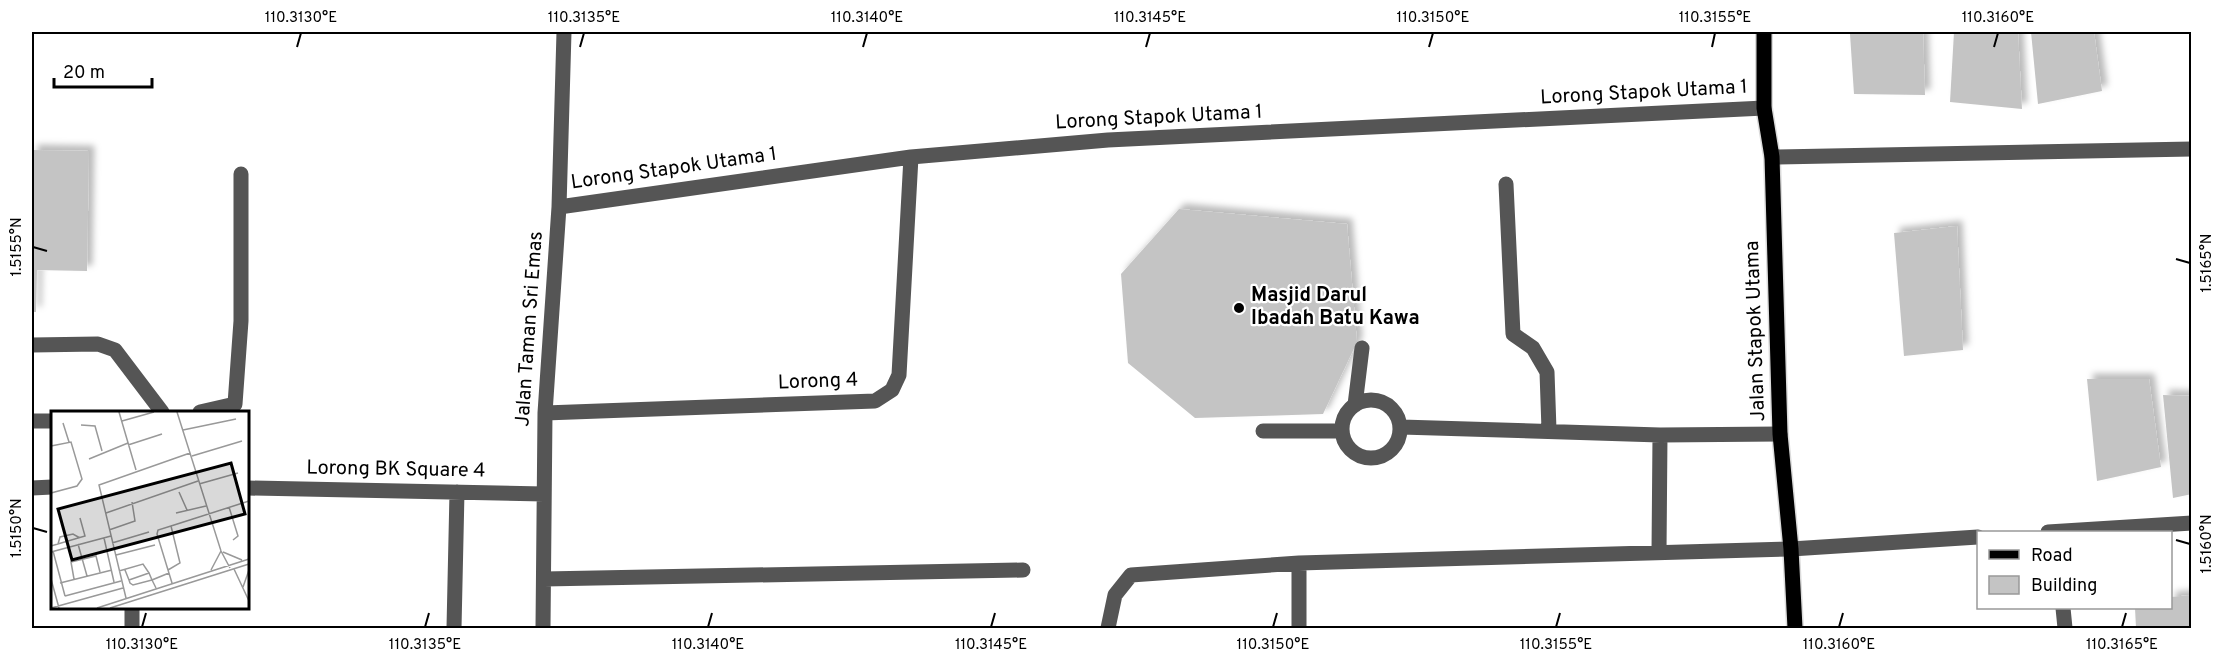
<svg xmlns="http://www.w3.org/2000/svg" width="2223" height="660" viewBox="0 0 2223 660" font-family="Overpass,sans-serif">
<defs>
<filter id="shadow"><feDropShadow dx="5.5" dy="-5.5" stdDeviation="3" flood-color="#0004"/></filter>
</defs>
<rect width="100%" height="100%" fill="#fff"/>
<!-- building -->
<path fill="#c4c4c4" filter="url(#shadow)" d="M 1885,32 L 1923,32 L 1925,95 L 1854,94 L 1850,34 Z
M 1954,32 L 2018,32 L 2022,109 L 1950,102 Z
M 2031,32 L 2094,32 L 2102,91 L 2038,104 Z
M 32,150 L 89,151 L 87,271 L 37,270 L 36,312 L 32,312 Z
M 1179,209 L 1347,224 L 1357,342 L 1323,414 L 1195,418 L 1128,363 L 1121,274 Z
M 1957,226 L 1963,350 L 1904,356 L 1894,233 Z
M 2087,379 L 2149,379 L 2161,467 L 2097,481 Z
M 2163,395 L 2192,396 L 2192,494 L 2173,498 Z
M 2192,595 L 2192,628 L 2136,628 L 2135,608 L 2170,608 L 2170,597 Z"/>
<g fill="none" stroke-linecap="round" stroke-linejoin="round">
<defs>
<path id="major" d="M 1764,32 L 1764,108 L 1772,157 L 1780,434 L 1791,549 L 1795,628"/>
</defs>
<!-- major casing -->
<use href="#major" stroke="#dbdbdb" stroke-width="18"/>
<!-- minor -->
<path stroke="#555" stroke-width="15" d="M 1772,157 L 2192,149
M 1506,184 L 1513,334 L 1533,348 L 1547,372 L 1549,430
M 559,207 L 911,157 L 1108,140 L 1764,108
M 32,345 L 98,344 L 115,350 L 162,412
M1342 429a29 29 0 1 1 58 0a29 29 0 1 1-58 0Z
M 1355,405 L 1362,348
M 200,412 L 235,404 L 241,321 L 241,174
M 545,413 L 875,401 L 892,390 L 899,375 L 911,157
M 32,421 L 52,421
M 1401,427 L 1660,435 L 1780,434
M 1263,431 L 1342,431
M 32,488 L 52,487
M 248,488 L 544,494
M 2048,532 L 2192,523
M 1659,553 L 1660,435
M 1299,563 L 1791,549 L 1978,537
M 544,579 L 1023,570
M 2063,608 L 2065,628
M 132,628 L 132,608
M 454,628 L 457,492
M 543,628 L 545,413 L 559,207 L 564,32
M 1108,628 L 1115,595 L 1131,575 L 1299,563 L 1299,628"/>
<!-- major -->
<use href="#major" stroke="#000" stroke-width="15"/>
</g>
<!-- ticks -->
<path fill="none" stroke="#000" stroke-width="2" d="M 297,47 L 301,33M 580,47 L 584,33M 863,47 L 867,33M 1146,47 L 1150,33M 1429,47 L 1433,33M 1712,47 L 1715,33M 1994,47 L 1998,33M 33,247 L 47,251M 2176,259 L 2190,263M 33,528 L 47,532M 2176,540 L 2190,544M 142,627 L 146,613M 425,627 L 429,613M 708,627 L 712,613M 991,627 L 995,613M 1273,627 L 1277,613M 1556,627 L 1560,613M 1839,627 L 1843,613M 2122,627 L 2126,613"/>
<!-- markers -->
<circle fill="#000" stroke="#fff" stroke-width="2" cx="1239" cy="308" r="6"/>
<g text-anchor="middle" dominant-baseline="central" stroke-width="4.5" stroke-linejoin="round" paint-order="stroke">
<!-- street labels -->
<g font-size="20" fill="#000" stroke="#fff">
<text transform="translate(1644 93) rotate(-3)">Lorong Stapok Utama 1</text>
<text transform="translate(1159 118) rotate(-3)">Lorong Stapok Utama 1</text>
<text transform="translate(674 169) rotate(-8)">Lorong Stapok Utama 1</text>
<text transform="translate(530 329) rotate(-86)">Jalan Taman Sri Emas</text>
<text transform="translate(1756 331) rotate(-92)">Jalan Stapok Utama</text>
<text transform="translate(818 382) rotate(-2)">Lorong 4</text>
<text transform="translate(396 470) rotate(1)">Lorong BK Square 4</text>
</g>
<!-- poi labels -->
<g font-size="20" font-weight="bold" fill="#000" stroke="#fff" text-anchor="start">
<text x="1251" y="296">Masjid Darul<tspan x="1251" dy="23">Ibadah Batu Kawa</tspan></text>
</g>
</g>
<!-- overview -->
<g transform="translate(51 411)">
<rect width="198" height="198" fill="#fff"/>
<path fill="none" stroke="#999" stroke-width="1.5" d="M 68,1 L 85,59M 126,1 L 170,140 L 179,157M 71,10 L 103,1M 12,12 L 18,31M 30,14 L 44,15 L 51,40M 132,19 L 185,8M 77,34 L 111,23M 0,35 L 20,31 L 31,68 L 26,75 L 0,82M 141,45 L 191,30M 38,48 L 77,32M 148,73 L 187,62M 128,81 L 136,99M 178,96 L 187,125 L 182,129M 55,102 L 147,70M 125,102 L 155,95M 120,115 L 198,90M 58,119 L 84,110 L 81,91M 53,127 L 63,171M 61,132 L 98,121M 7,133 L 9,126 L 22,123 L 29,127M 27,133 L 36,165M 0,135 L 34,125 L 29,107M 2,140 L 14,185M 0,141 L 60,125M 172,141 L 191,149M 65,144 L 104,134M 183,158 L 198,190M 74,159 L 78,169 L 79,172 L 82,174 L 101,169 L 98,162 L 78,169M 117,159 L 129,152 L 120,115 L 107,119 L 106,123 L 117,159 L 121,172M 160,159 L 170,140M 68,160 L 92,153 L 98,162M 0,168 L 8,197M 23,168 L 20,151 L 45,145 L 49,161M 9,172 L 61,159M 192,176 L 198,159M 105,177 L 101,169 L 118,162M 14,185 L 70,170M 75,187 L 48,74 L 139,42M 0,197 L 72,177M 46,197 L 198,148M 59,197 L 198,153"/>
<path fill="#000" fill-opacity="0.15" stroke="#000" stroke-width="3" d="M 180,52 L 194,103 L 21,149 L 7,98 Z"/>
<rect width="198" height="198" fill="none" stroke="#000" stroke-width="3"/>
</g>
<!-- border -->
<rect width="2223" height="660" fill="none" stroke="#ffffff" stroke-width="66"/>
<!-- legend -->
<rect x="1977" y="531" width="195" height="78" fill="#ffffff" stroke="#999999" stroke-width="1.5"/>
<rect x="1989" y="550" width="30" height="9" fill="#000000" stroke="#999999" stroke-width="1.5"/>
<text x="2031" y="561" font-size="18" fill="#000000">Road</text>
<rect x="1989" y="576" width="30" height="18" fill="#c4c4c4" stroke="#999999" stroke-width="1.5"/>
<text x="2031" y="591" font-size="18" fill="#000000">Building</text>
<!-- scale -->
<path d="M54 78v9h98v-9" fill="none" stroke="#000000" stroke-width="3"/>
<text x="63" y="78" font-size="18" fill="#000000" stroke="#ffffff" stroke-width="4.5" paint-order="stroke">20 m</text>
<rect x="33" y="33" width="2157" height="594" fill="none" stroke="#000" stroke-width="2"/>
<g font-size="15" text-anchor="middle" fill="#000">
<text x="301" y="22">110.3130°E</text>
<text x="584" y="22">110.3135°E</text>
<text x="867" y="22">110.3140°E</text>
<text x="1150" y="22">110.3145°E</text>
<text x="1433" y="22">110.3150°E</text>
<text x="1715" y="22">110.3155°E</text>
<text x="1998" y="22">110.3160°E</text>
<text transform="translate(16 247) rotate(-90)" y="5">1.5155°N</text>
<text transform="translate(2206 263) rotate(-90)" y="5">1.5165°N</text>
<text transform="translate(16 528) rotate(-90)" y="5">1.5150°N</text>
<text transform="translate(2206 544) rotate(-90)" y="5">1.5160°N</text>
<text x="142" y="649">110.3130°E</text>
<text x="425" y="649">110.3135°E</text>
<text x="708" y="649">110.3140°E</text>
<text x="991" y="649">110.3145°E</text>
<text x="1273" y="649">110.3150°E</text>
<text x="1556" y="649">110.3155°E</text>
<text x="1839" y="649">110.3160°E</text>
<text x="2122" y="649">110.3165°E</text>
</g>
</svg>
